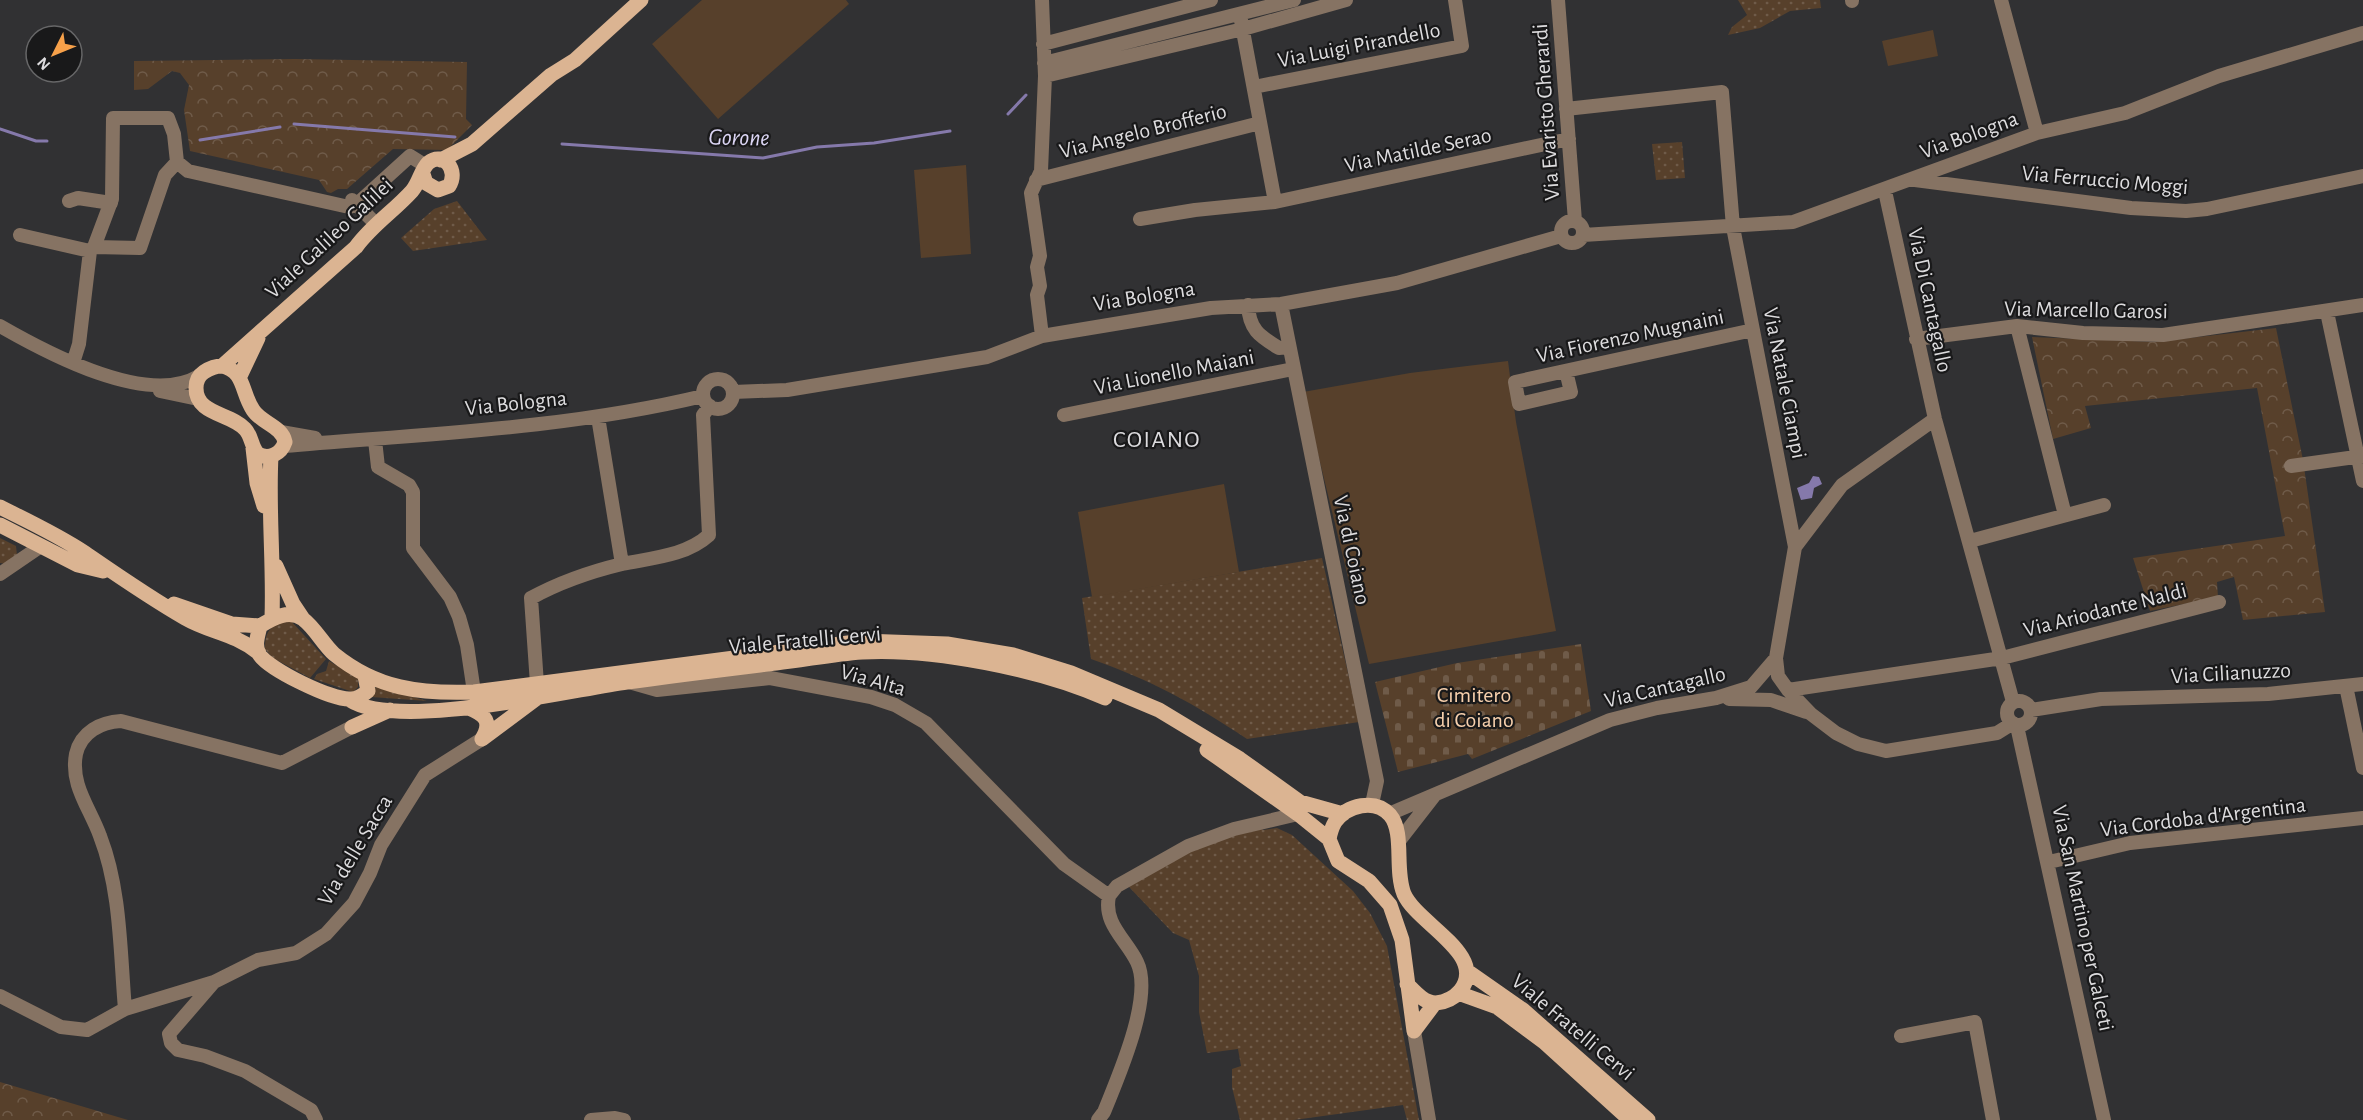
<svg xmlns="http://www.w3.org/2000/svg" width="2363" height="1120" viewBox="0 0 2363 1120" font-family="'Alegreya Sans',sans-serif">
<defs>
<pattern id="grass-dots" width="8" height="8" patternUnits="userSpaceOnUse" patternTransform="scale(1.5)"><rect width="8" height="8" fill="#57402b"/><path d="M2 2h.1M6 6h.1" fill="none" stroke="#6f5b49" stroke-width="1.8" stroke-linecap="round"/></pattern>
<pattern id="forest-crowns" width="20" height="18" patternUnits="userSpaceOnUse" patternTransform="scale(1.5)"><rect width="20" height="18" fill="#57402b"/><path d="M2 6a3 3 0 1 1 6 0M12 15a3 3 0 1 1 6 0" fill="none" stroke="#6f5b49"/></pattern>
<pattern id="cemetery-stones" width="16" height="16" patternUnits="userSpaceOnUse" patternTransform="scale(1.5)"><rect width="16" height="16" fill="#57402b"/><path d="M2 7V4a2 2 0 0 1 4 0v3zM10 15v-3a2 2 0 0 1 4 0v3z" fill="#6f5b49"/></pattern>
</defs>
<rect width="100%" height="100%" fill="#313133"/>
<!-- grass -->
<path fill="url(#grass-dots)" d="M 1738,0 L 1820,0 L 1821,8 L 1790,11 L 1760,28 L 1728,35 L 1732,27 L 1747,15 Z
M 1682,142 L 1685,178 L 1656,180 L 1652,144 Z
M 457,201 L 487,240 L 413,251 L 401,238 L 434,209 Z
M 0,538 L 16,546 L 17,555 L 7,564 L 0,563 Z
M 1322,558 L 1359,722 L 1247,739 C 1195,704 1151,680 1091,659 L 1082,598 Z
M 283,622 L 292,622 L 326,659 L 310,678 L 273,658 L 265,649 C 265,634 268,627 283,622 Z
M 329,661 L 358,678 L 358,687 L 353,692 L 314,679 L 317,674 L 326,671 Z
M 376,686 L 427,701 L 371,697 Z
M 1261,827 L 1263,830 L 1277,828 L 1292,835 L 1353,891 L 1370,913 L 1387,946 L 1419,1120 L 1407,1120 L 1403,1105 L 1294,1120 L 1240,1120 L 1232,1087 L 1232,1069 L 1241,1066 L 1238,1049 L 1207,1053 L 1199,1012 L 1199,976 L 1189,940 L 1173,933 L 1129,887 L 1130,883 L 1197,846 Z"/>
<!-- forest -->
<path fill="url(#forest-crowns)" d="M 295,59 L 467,62 L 466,119 L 472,125 L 447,150 L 393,149 L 347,189 L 338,189 L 331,193 L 327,192 L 319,180 L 190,151 L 184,110 L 189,85 L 180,73 L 172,71 L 148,89 L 134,90 L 134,61 Z
M 2276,328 L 2303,460 L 2325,612 L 2243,620 L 2234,577 L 2217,582 L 2218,597 L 2150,611 L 2133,558 L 2285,536 L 2257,388 L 2085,406 L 2091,428 L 2053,439 L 2032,337 L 2155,342 Z
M 0,1082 L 128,1120 L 0,1120 Z"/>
<!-- cemetery -->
<path fill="url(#cemetery-stones)" d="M 1581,644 L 1591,711 L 1472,759 L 1468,754 L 1398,772 L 1375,682 L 1457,663 Z"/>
<!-- garden -->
<path fill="#57402b" d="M 702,0 L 846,0 L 849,4 L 718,119 L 652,44 Z
M 1933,30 L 1938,56 L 1888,66 L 1882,41 Z
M 966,165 L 971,254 L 921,258 L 914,170 Z
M 1508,361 L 1516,422 L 1556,631 L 1369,664 L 1303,392 L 1410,373 Z
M 1224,484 L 1239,572 L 1092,597 L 1078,512 Z"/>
<!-- water -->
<path fill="#8579ab" d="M 1813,476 L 1819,477 L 1822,484 L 1814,488 L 1812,498 L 1801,500 L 1797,488 L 1809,483 Z"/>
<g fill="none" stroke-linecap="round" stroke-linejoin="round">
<!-- stream -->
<path stroke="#8579ab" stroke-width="3" d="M 1008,114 L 1026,95
M 294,124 L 455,137
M 0,129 L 36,141 L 47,141
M 200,140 L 280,127
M 562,144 L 763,158 L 817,147 L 874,143 L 950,131"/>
<!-- minor -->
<path stroke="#867363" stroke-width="14" d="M 1558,0 L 1575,221
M 2001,0 L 2037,133
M 1852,1 L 1852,0
M 1240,15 L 1275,202 L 1569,139
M 1043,44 L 1211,0
M 1044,63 L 1294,0
M 1045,76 L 1243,29 L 1346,0
M 1254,87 L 1462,46 L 1455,0
M 1566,109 L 1722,92 L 1733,227 L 1795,547
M 177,162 L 188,171 L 349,207 L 356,205 L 410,156 L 426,166
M 1036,180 L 1260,123
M 1915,180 L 2131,208 L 2186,211 L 2207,209 L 2363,176
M 1885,191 L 1935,419 L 2013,702
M 352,200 L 376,224
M 69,201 L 78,198 L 111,203
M 1140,219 L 1195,210 L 1275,202
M1561 232a11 11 0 1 1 22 0a11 11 0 1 1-22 0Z
M 20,235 L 90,251
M 1583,235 L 1793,222 L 2037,133 L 2125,113 L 2219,76 L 2363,33
M 94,247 L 112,199 L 113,118 L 168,118 L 174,134 L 177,162
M 1281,304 L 1377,781 L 1372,804
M 1248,305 C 1249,329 1259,336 1279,348 L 1289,347
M 2327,312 L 2363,481
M 0,326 C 47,353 147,407 199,376
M 2017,326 L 2065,515
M 1042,336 L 1037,295 L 1040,286 L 1037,267 L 1040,256 L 1031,193 L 1041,171 L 1045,76 L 1042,0
M 1916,339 L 2017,326 L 2083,333 L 2163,335 L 2363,305
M 73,363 L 79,344 L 90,251 L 94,247 L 140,248 L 165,175 L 177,162
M 1566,371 L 1571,392 L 1519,404 L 1515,382 L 1753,330
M703 394a15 15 0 1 1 30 0a15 15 0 1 1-30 0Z
M 160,391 L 198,399
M 733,392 L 787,390 L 987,357 L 1042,336 L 1211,308 L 1281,304 L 1397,283 L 1561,236
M 1064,415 L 1293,369
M 598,417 L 622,564
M 281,432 L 315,438
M 375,440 L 378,467 L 409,485 L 413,492 L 413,548 L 450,597 L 459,617 L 467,645 L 474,692
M 284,446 C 423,434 566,429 703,396
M 2291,466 L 2363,456
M 1970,541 L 2104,505
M 0,574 L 41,546
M 1776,658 L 1778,676 L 1788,690 L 1811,714 L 1836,733 L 1858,744 L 1886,751 L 1997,733 L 2013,723
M 629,682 L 657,690 L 770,678 L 871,697 L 895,705 L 926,723 L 1064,864 L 1109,896
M 537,684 L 531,598 C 560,582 589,572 622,564 C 651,558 686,556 709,535 L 703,415 L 710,406
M 2346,686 L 2363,768
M 1788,690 L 2002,658 L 2219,602
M 1729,699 L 1771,700 L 1806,712
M2007 713a12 12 0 1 1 24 0a12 12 0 1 1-24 0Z
M 2031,710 L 2101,699 L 2268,694 L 2363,684
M 2017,726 L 2104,1120
M 1389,814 L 1610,720 L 1657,708 L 1716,698 L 1751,687 L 1776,658 L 1795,547 L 1842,485 L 1935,419
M 1399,841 L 1434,796
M 2049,862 L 2130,843 L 2363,818
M 0,996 L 61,1027 L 87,1030 L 125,1009 C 120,952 121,890 100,836 C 90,808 70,785 76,754 C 81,732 101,722 121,721 L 282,763 L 352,727
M 125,1009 L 214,982
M 1414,1031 L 1429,1120
M 1901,1036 L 1975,1022 L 1993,1120
M 316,1120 L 311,1110 L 245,1071 L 205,1056 L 178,1050 L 171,1043 L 169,1034 L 214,982 L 258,960 L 296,953 L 326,934 L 354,903 L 370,873 L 381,845 L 425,775 L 482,739
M 591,1120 L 615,1118 L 624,1120
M 1098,1120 L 1104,1112 C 1118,1077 1154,997 1137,962 C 1126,939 1103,924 1109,896 L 1117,886 L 1188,846 L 1234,829 L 1298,814"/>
<!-- major -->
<path stroke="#dbb492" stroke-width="15" d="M 441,160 L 472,144 L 551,75 L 575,60 L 641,0
M 222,366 L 356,247 C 372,225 394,211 412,191 C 419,183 421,170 428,163 C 444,150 459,171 449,186 L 438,190 L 426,183 L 423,174
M 222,366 C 245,371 241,392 253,410 C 261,423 282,426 285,442 C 281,454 269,460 258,454 C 251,447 252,436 245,429 C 231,413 196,415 196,388 C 196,381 198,376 204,372 C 210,368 215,366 222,366 Z
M 240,376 L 258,338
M 253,448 L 257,483 L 264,506
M 271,456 C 268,510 274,564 272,618
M 0,507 C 28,521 58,535 85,553 C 117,575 150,598 185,618 C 211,633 232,632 259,653
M 0,525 L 78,565 L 103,571
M 276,566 L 293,604 L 303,619
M 174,604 L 232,624 L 260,626
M 365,676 L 368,691 C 363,695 358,699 351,699 C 333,701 268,669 259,654 C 254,645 258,635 260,626 C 273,618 289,609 303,619 C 315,628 323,644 334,654 C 377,689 420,694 474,692 L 863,641 L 947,644 L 1013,655 L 1071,673 L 1159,710 L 1240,759 L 1300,802 L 1343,814
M 350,700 C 397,731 569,690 627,682 C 677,675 727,669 776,663 C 804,660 833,654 862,652 C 933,648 1040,669 1105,698
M 469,708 C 486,715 492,722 482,739
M 352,727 L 390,710
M 482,739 L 537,698
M 1207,750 L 1298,814 L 1329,839 L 1338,861 L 1369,881 L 1390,905 L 1402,940 L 1414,1031
M 1329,839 C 1330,834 1332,827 1335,822 C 1347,805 1375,798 1390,815 C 1405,833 1394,869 1404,894 C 1417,924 1489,955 1460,991 C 1454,998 1446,1002 1436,1003 C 1424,1003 1415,992 1407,984
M 1467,971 L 1523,1010 L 1648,1120
M 1458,993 L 1497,1007 L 1544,1042 L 1630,1120
M 1414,1031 L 1435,1003"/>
</g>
<g text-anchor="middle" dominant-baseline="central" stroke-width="4.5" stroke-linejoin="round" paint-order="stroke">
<!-- street labels -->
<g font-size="22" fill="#dddcde" stroke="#19191a">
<text transform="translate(1359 45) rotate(-11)">Via Luigi Pirandello</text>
<text transform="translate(1546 112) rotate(-94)">Via Evaristo Gherardi</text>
<text transform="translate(1143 131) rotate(-14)">Via Angelo Brofferio</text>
<text transform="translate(1969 135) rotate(-20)">Via Bologna</text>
<text transform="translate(1418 150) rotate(-12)">Via Matilde Serao</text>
<text transform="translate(2105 180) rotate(5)">Via Ferruccio Moggi</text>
<text transform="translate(329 238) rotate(-43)">Viale Galileo Galilei</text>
<text transform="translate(1144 296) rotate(-9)">Via Bologna</text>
<text transform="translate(1930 300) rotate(78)">Via Di Cantagallo</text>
<text transform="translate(2086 310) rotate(1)">Via Marcello Garosi</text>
<text transform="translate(1630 336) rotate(-12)">Via Fiorenzo Mugnaini</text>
<text transform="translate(1174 372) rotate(-11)">Via Lionello Maiani</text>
<text transform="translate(1785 383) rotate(79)">Via Natale Ciampi</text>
<text transform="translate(516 403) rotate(-6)">Via Bologna</text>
<text transform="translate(1352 550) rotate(78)">Via di Coiano</text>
<text transform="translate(2105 610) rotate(-14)">Via Ariodante Naldi</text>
<text transform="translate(805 640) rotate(-5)">Viale Fratelli Cervi</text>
<text transform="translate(2231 673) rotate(-3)">Via Cilianuzzo</text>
<text transform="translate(873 680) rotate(16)">Via Alta</text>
<text transform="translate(1665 687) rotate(-13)">Via Cantagallo</text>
<text transform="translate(2203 817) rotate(-7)">Via Cordoba d'Argentina</text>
<text transform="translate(355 850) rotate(-59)">Via delle Sacca</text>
<text transform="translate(2083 918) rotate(78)">Via San Martino per Galceti</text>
<text transform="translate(1573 1027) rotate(40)">Viale Fratelli Cervi</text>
</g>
<!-- park labels -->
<g font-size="22" fill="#f7d0ad" stroke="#19191a">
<text x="1474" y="695">Cimitero<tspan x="1474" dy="25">di Coiano</tspan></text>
</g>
<!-- water labels -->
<g font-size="24" font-style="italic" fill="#dbd5f4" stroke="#19191a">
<text transform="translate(739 138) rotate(1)">Gorone</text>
</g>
<!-- neighbourhood labels -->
<g font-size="24" letter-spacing="1.5" fill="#dddcdf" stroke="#19191a">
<text x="1157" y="440">COIANO</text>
</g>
</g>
<!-- north arrow -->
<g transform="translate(54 54) rotate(227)"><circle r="28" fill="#19191a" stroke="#676768" stroke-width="1.5"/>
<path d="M0-4.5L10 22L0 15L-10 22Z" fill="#f7a14a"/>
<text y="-9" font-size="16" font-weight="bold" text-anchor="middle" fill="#dddcde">N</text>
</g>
</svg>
